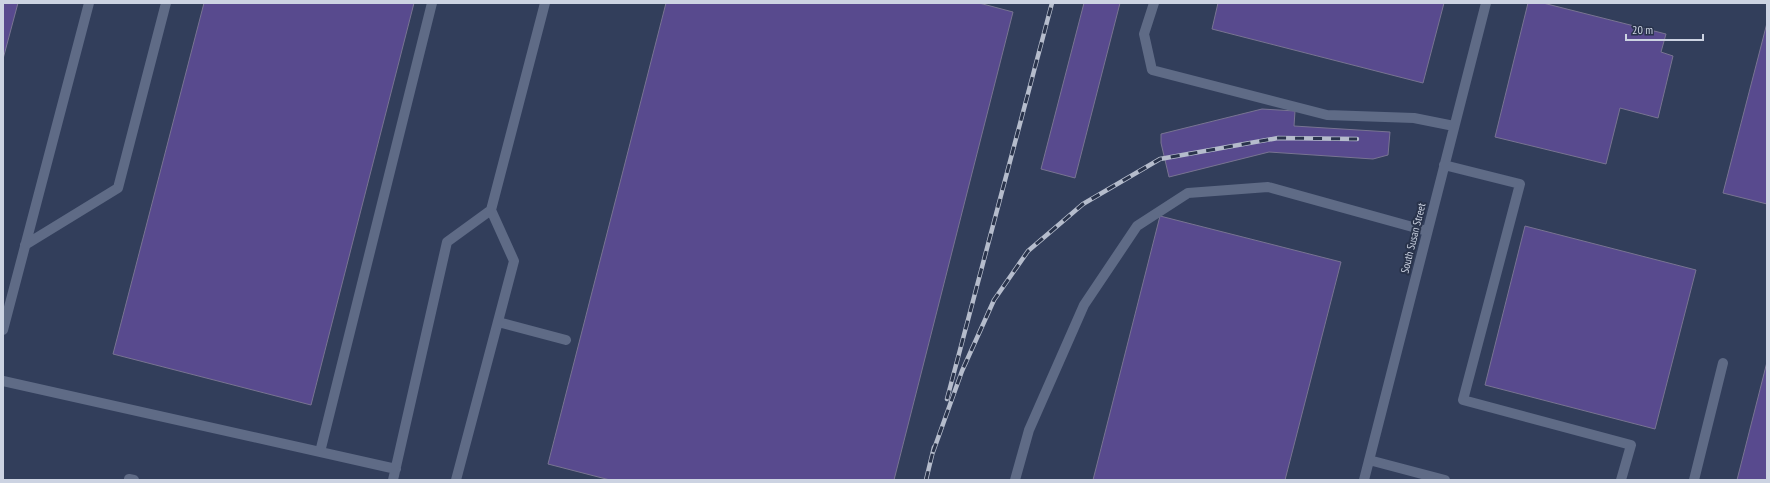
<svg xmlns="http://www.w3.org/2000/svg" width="1770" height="483" viewBox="0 0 1770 483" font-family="'PT Sans Narrow',sans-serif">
<rect width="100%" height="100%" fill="#29334b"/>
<!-- built -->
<path fill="#323e5b" d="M 3,3 L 1767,3 L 1767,480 L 3,480 Z"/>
<!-- building -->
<path fill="#584a8e" stroke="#787492" d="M 3,3 L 18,3 L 3,59 Z
M 204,3 L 414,3 L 311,405 L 113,354 Z
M 666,3 L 979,3 L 1013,12 L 894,480 L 610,480 L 548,464 Z
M 1084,3 L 1120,3 L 1075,178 L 1041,169 Z
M 1218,3 L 1444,3 L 1423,83 L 1212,29 Z
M 1528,3 L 1543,3 L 1666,34 L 1661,52 L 1673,56 L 1658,118 L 1620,108 L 1606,164 L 1495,137 Z
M 1767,23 L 1767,204 L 1723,193 Z
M 1262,109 L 1295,111 L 1294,126 L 1390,132 L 1388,155 L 1373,159 L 1269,152 L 1169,177 L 1161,143 L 1161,134 Z
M 1160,216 L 1341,262 L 1285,480 L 1093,480 Z
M 1525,226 L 1696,270 L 1655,429 L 1485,385 Z
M 1767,362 L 1767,480 L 1737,480 Z"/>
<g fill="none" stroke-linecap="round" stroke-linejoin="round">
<!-- minor -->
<path stroke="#5f6b86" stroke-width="10" d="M 1154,3 L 1144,34 L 1152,70 L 1327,115 L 1414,118 L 1454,126
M 1444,165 L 1520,184 L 1463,400 L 1631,445 L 1621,480
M 491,210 L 545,3
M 25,245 L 118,188 L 166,3
M 498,322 L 566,340
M 3,330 L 89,3
M 3,381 L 396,469
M 320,452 L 432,3
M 1369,460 L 1445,480
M 129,479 L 134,480
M 393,480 L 447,242 L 491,210 L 514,261 L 456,480
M 1015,480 L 1029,430 L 1084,305 L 1137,226 L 1188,193 L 1268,187 L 1427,231
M 1364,480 L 1486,3
M 1694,480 L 1723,363"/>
<defs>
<path id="rail" d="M 947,399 L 1052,3
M 933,452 L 962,371 L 994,300 L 1028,251 L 1083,204 L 1160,159 L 1278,138 L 1357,139
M 926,480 L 934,447"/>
</defs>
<!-- rail casing -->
<use href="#rail" stroke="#b5bccc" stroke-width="4.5"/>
<!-- rail -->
<use href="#rail" stroke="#29334b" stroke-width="3" stroke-dasharray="9" stroke-linecap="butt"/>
</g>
<g text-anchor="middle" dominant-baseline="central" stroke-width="4" stroke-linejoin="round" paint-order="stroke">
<!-- street labels -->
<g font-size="11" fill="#ccd3e2" stroke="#29334b">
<text transform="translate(1413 238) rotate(-76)">South Susan Street</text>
</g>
</g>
<!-- border -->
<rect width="1770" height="483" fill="none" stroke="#ccd3e2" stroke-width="8"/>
<!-- scale -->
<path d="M1626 34v6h77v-6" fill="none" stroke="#ccd3e2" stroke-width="2"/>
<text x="1632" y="34" font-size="12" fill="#ccd3e2" stroke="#29334b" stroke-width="3" paint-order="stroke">20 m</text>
</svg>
